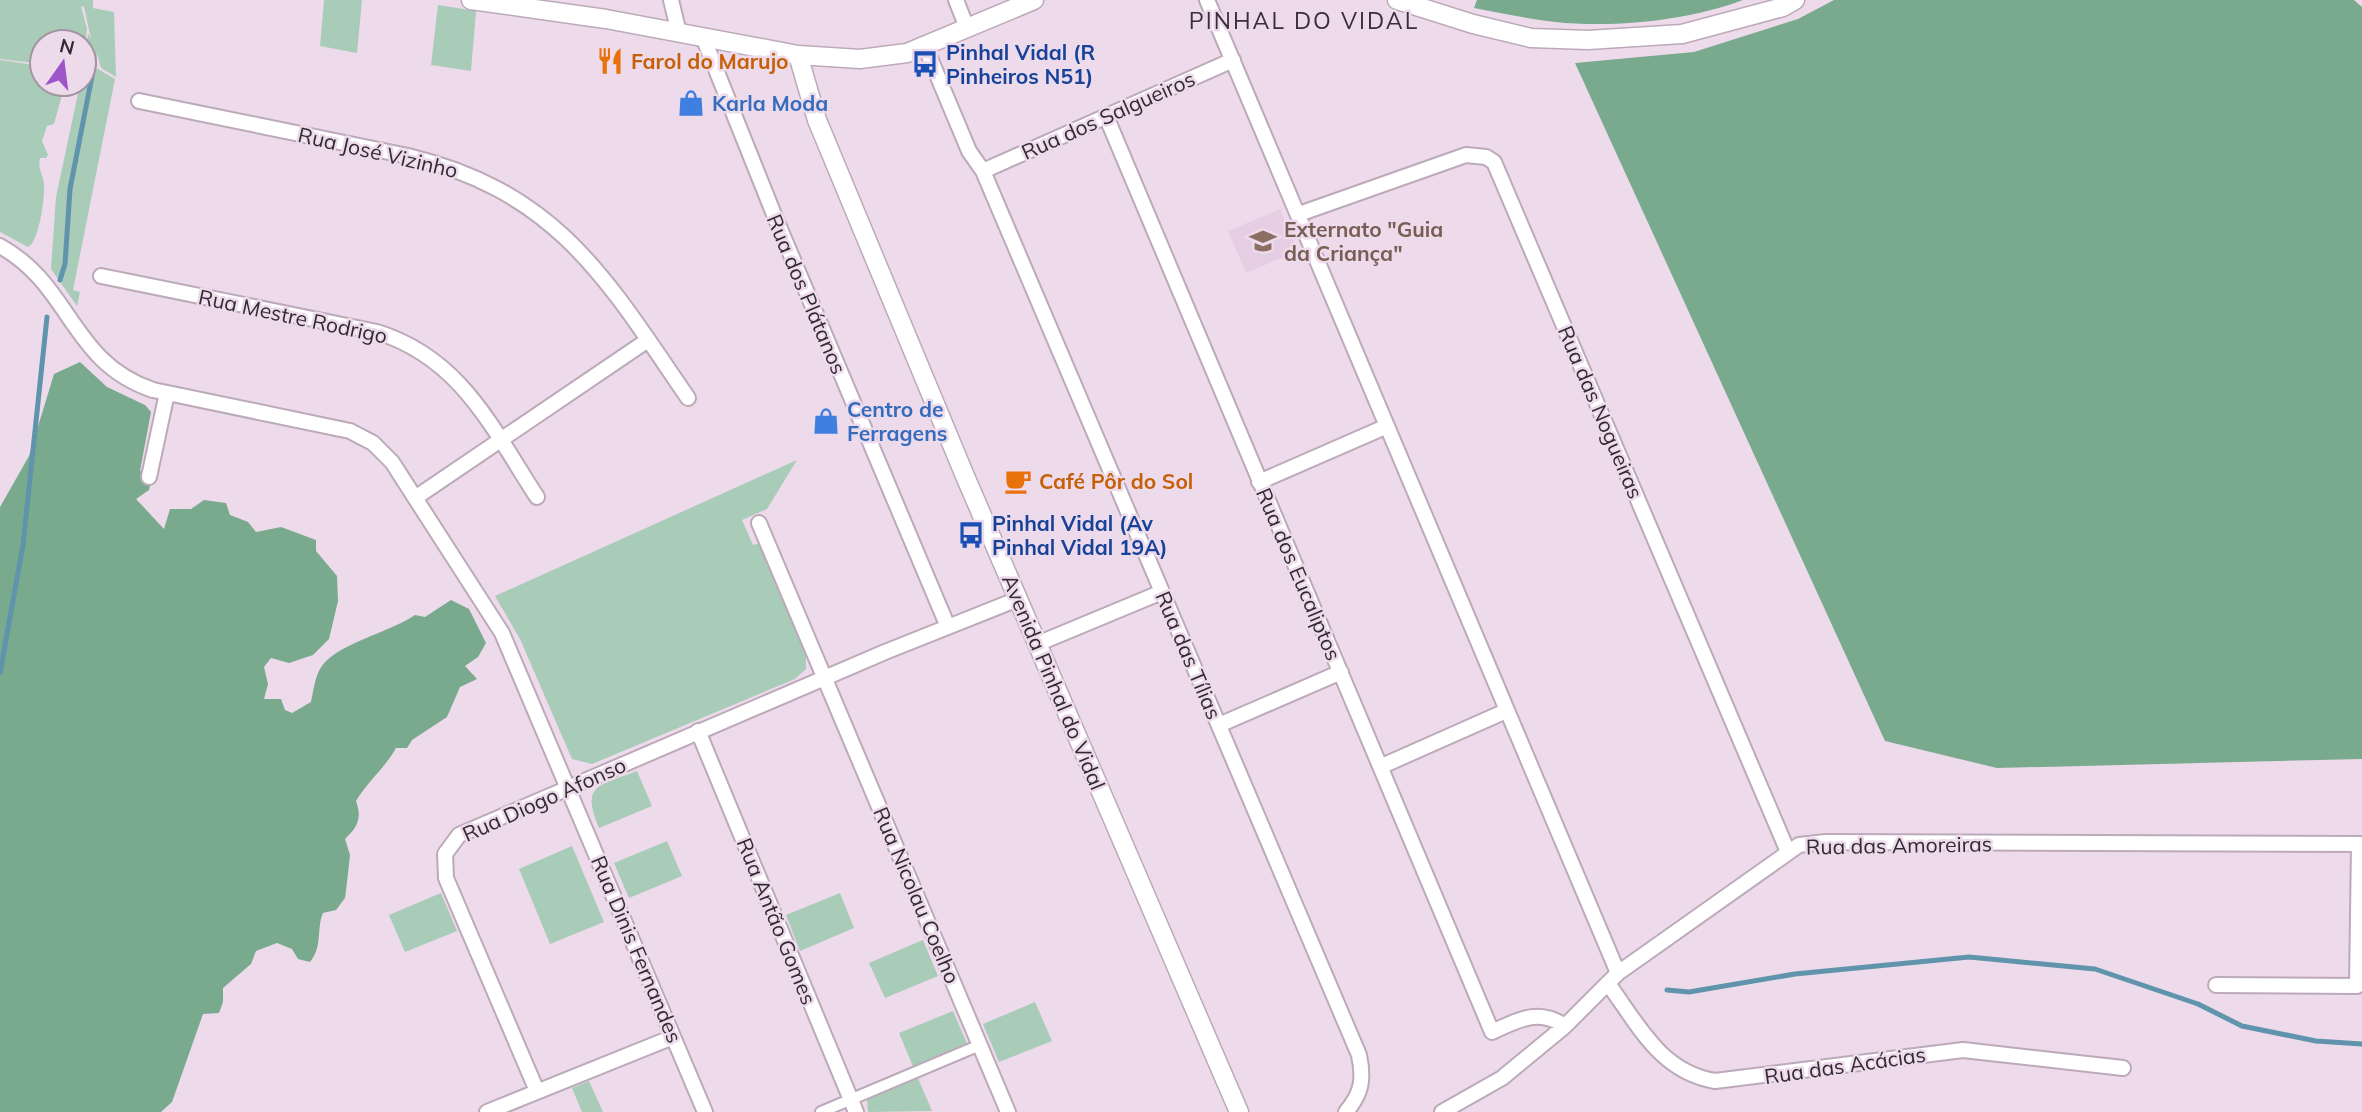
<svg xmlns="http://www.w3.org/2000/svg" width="2362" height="1112" viewBox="0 0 2362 1112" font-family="Mulish,sans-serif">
<rect width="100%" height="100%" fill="#eddaeb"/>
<!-- built -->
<path fill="#e5cde3" d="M 1280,209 L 1298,251 L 1246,273 L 1228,231 Z"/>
<!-- green -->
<path fill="#a8ccb7" d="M 0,0 L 93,0 L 93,8 L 114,12 L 116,77 L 101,68 L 97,53 L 97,64 L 84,66 L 88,33 L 91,39 L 84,7 L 81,6 L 87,29 L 84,50 L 84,42 L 42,42 L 42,64 L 0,59 Z
M 324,0 L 362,0 L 357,53 L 320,46 Z
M 438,5 L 476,11 L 471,71 L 431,65 Z
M 0,60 L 42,66 L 42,84 L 65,84 L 54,124 L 47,126 L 42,141 L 48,155 L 46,158 L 40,158 C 37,169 44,175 44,185 C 45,197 39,243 28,247 L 0,232 Z
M 88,68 L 98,69 L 115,79 L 73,290 L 80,292 L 77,306 L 51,269 L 56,197 L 80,84 L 84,84 Z
M 797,460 L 767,509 L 742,520 L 753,545 L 760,543 L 806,654 L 806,669 L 795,679 L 592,764 L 572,759 L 520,639 L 495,596 Z
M 637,771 L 652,806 L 599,828 C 580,783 600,786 637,771 Z
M 667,841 L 682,876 L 629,898 L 614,863 Z
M 572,846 L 604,922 L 550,944 L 519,869 Z
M 441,893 L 457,931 L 405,952 L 389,915 Z
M 840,893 L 854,928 L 800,951 L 786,915 Z
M 923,940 L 938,976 L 885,998 L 869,963 Z
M 1035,1002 L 1052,1041 L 999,1062 L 983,1024 Z
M 953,1011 L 968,1046 L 914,1069 L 899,1033 Z
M 917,1076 L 932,1111 L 868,1112 L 867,1098 Z
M 589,1081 L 603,1112 L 582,1112 L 572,1088 Z"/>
<!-- forest -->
<path fill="#79aa8e" d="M 1477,0 L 1743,0 C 1687,21 1614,28 1555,22 C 1528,19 1501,13 1474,8 Z
M 1834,0 L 2354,0 L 2362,7 L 2362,759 L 1997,768 L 1885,741 L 1575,63 L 1694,52 L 1798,19 Z
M 80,362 L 107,387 L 145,405 L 151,412 L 140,471 L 153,474 L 149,490 L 136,499 L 164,529 L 170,509 L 191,509 L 204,500 L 226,503 L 230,515 L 248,522 L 256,532 L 281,527 L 316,540 L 316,551 L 337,576 L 338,601 L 329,639 L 313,655 L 289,663 L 271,658 L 264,667 L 268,684 L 264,699 L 281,699 L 285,710 L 292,713 L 311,702 C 313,692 315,678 320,669 C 334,644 389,633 415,615 L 425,617 L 451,600 L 469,609 L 486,643 L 478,657 L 465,666 L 477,679 L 460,687 L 447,717 L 412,740 L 407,748 L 396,748 C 385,768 368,781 356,801 C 362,818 358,827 345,839 L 350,855 L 347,882 L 345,898 L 336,910 L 323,913 C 316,930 323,946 310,962 L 298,959 L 292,949 L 277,943 L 256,951 L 251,964 L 223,988 L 223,1002 L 219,1013 L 203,1014 L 172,1102 L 161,1112 L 0,1112 L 0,507 L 29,456 L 54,374 Z"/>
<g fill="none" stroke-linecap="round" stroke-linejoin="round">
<!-- stream -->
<path stroke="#6094ac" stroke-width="5" d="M 60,280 L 65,264 L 70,189 L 93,71
M 0,673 L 23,545 L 47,317
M 1667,990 L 1689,992 L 1795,974 L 1969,957 L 2095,969 L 2198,1004 L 2242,1026 L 2316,1041 L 2362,1044"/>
<defs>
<path id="pedestrian" d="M 821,1112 L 980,1045"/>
<path id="minor" d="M 671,0 L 679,33
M 956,0 L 967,28
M 1207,0 L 1618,973
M 703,37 L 775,217 L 948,627
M 925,46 L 969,151 L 983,171 L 1359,1055 C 1364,1079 1362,1093 1346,1112
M 139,101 L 408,156 C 558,192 607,280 688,398
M 1106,116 L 1492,1032 C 1518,1020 1538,1008 1565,1026
M 983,171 L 1233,60
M 1299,214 L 1466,155 L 1486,157 L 1494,162 L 1788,852
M 0,246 C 72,286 70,362 153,390 L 350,431 L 373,443 L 392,462 L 502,633 L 705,1112
M 101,276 L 377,332 C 461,358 492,428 537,497
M 149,477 L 167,393
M 1259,482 L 1385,427
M 415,498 L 648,340
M 759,523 L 1008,1112
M 1037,644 L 1162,592
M 1219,725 L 1341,672
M 698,731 L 856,1112
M 1382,766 L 1506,711
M 1609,985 C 1639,1026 1661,1072 1715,1081 L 1963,1050 L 2123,1068
M 2216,985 L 2357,986 L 2359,844
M 537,1091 L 446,878 L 445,854 L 459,835 L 885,652 L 1018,599
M 487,1112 L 673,1037
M 1442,1112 L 1502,1078 L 1565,1026 L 1618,973 L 1799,845 L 1826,842 L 2362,844"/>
<path id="tertiary" d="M 471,0 L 606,19 L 798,55 L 860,59 L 907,53 L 1034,0
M 1397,0 L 1473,24 L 1531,38 L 1588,40 L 1682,34 L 1783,7 L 1795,0
M 798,55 L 817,120 L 965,476 L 1239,1112"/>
</defs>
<!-- pedestrian casing -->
<use href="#pedestrian" stroke="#bcaaba" stroke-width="14"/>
<!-- minor casing -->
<use href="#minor" stroke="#bcaaba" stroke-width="18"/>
<!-- tertiary casing -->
<use href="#tertiary" stroke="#bcaaba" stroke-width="21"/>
<!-- pedestrian -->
<use href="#pedestrian" stroke="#fff" stroke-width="10"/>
<!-- minor -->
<use href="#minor" stroke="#fff" stroke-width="14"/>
<!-- tertiary -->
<use href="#tertiary" stroke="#fff" stroke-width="18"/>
</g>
<!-- icons -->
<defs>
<symbol id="restaurant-bare" viewBox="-9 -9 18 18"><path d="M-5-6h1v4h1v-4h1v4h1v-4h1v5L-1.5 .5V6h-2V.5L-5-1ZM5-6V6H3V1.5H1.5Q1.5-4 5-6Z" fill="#e8710a" stroke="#eddaeb" stroke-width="2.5" paint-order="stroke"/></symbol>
<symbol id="bus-bare" viewBox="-9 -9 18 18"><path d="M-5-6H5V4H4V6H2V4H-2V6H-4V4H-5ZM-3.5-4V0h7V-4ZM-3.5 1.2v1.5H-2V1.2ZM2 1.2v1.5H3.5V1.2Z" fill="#1a4fb4" stroke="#eddaeb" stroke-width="2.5" paint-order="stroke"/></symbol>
<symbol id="shop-bare" viewBox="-9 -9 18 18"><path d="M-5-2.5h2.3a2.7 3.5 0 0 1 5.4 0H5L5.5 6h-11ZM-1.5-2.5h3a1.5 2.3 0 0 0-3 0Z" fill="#3f7fe0" stroke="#eddaeb" stroke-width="2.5" paint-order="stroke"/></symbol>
<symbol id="school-bare" viewBox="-9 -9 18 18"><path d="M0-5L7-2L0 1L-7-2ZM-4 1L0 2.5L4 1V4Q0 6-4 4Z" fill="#8d6e63" stroke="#eddaeb" stroke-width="2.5" paint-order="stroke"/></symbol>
<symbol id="cafe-bare" viewBox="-9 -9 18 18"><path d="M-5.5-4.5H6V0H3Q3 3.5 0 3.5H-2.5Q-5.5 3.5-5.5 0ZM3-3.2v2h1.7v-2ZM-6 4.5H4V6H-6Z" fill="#e8710a" stroke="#eddaeb" stroke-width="2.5" paint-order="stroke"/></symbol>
</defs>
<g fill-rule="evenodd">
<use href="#restaurant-bare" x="591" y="42" width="38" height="38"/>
<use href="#bus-bare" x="906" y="45" width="38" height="38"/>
<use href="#shop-bare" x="672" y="84" width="38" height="38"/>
<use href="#school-bare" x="1244" y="222" width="38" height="38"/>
<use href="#shop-bare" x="807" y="402" width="38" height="38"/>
<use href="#cafe-bare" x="999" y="462" width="38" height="38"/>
<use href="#bus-bare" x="952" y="516" width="38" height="38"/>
</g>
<g text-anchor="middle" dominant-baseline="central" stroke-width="5" stroke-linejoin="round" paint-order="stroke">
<!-- transit labels -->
<g font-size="21" font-weight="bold" fill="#164399" stroke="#eddaeb" text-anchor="start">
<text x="946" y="52">Pinhal Vidal (R<tspan x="946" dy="24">Pinheiros N51)</tspan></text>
<text x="992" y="523">Pinhal Vidal (Av<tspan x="992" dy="24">Pinhal Vidal 19A)</tspan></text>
</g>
<!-- food labels -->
<g font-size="21" font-weight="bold" fill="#c56008" stroke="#eddaeb" text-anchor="start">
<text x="631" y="61">Farol do Marujo</text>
<text x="1039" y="481">Café Pôr do Sol</text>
</g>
<!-- shop labels -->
<g font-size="21" font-weight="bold" fill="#366cbe" stroke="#eddaeb" text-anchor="start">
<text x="712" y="103">Karla Moda</text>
<text x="847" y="409">Centro de<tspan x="847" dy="24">Ferragens</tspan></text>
</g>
<!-- street labels -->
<g font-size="21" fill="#312a30" stroke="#eddaeb">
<text transform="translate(1108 115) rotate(-24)">Rua dos Salgueiros</text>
<text transform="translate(378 152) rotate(13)">Rua José Vizinho</text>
<text transform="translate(807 294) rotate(67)">Rua dos Plátanos</text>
<text transform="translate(293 316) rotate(12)">Rua Mestre Rodrigo</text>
<text transform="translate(1601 412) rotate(67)">Rua das Nogueiras</text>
<text transform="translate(1299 574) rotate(67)">Rua dos Eucaliptos</text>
<text transform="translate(1189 655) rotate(67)">Rua das Tílias</text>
<text transform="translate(1054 682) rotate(67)">Avenida Pinhal do Vidal</text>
<text transform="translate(544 799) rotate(-24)">Rua Diogo Afonso</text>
<text transform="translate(1899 845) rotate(-1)">Rua das Amoreiras</text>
<text transform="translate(917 895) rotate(67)">Rua Nicolau Coelho</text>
<text transform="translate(777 921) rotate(68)">Rua Antão Gomes</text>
<text transform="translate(637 949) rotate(67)">Rua Dinis Fernandes</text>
<text transform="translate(1845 1065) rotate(-8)">Rua das Acácias</text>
</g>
<!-- education labels -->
<g font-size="21" font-weight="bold" fill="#785e54" stroke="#eddaeb" text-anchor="start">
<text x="1284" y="229">Externato "Guia<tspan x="1284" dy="24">da Criança"</tspan></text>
</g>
<!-- neighbourhood labels -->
<g font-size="23" letter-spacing="2" fill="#3b2d3a" stroke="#eddaeb">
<text x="1304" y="20">PINHAL DO VIDAL</text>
</g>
</g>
<!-- north arrow -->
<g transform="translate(63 63) rotate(14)"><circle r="33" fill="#eddaeb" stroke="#a294a0" stroke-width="2"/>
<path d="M0-5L12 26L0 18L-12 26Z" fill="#9d55c8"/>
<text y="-10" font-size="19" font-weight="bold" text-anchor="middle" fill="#312a30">N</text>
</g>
</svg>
